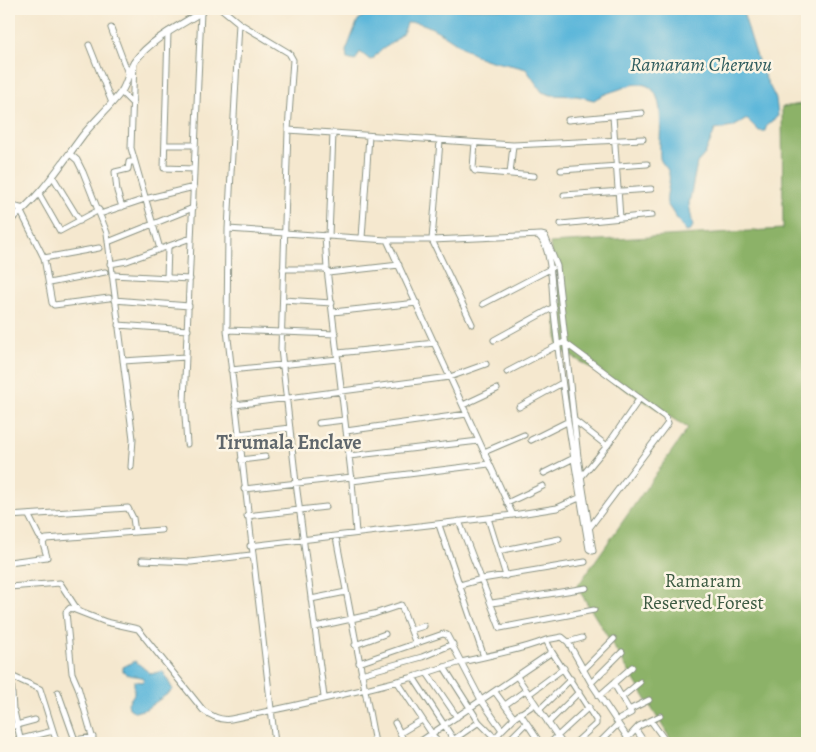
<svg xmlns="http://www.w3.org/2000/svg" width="816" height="752" viewBox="0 0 816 752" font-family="Alegreya,serif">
<rect width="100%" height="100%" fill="#fcf5e5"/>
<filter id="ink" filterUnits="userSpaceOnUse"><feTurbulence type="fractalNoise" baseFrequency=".02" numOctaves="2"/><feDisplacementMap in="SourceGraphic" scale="10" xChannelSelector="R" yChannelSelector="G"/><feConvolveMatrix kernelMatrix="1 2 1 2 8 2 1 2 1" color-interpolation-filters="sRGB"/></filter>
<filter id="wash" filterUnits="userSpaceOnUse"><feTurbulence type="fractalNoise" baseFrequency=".0096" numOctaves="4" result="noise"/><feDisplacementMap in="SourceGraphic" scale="20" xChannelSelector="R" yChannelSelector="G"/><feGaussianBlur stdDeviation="1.12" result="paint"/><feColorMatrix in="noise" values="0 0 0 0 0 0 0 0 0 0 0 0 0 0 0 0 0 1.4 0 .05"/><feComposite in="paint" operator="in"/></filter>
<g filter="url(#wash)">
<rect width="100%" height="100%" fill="#f5e8cf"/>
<!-- forest -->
<path fill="#8cb268" stroke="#56784e" d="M 807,103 L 807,743 L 673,743 L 577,587 L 688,428 L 558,348 L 550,243 L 783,229 L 782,107 Z"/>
<!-- water -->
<path fill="#5db7da" stroke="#3e7a87" d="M 374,9 L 742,9 L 760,67 L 776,99 L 778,116 L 767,125 L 765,131 L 759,131 L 747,119 L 733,127 L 715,130 L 705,154 L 697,163 L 689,204 L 693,226 L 690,231 L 686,232 L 667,204 C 665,194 671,184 669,174 C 668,167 661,164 660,158 C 658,133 672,70 625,87 C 613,92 604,93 594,100 L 577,96 L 551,95 L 542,92 L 526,69 C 510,64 492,63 477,56 C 460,48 425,16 407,23 C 402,43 383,44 373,59 L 370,60 L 360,52 L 355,61 L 347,59 L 346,51 L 358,20 Z
M 135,661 L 151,674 L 163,671 L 173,690 L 146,709 L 135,712 L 129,708 L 128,703 L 134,694 L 134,681 L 142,682 L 144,679 C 138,674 129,678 123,671 L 123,667 Z"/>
</g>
<g filter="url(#ink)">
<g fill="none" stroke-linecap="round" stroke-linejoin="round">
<defs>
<path id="minor" d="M 222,9 L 239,23 L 289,53 L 293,60 L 288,130 L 281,349 L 296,483 L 324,697
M 239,23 L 228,229 L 227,330 L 275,743
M 111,28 L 129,76
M 168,32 L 164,168 L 194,169
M 89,45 L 112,103
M 134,62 L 131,148 L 160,249
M 121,92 L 133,104
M 613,116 L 620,218
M 568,120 L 642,113
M 288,130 L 513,145 L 643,139
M 440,141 L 432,240 L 472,324
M 475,143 L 473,168 L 475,171 L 534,176
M 165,145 L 195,145
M 70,154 L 77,160 L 83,172 L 107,233 L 133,439 L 131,467
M 561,170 L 647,164
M 510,174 L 513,145
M 53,177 L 80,221
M 39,194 L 60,231 L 99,210
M 564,195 L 651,189
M 9,205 L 24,209
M 122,207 L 117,191 L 115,172 L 128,169 L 129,162 L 133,162
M 21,212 L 44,258 L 52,303 L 54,305 L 109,298
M 100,214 L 145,199 L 194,187
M 561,224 L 652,215
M 228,229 L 387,240 L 432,240 L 541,235 L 545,236 L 557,266 L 578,457 L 593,551 L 589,549 C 575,467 561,385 553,302 C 552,286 551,246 539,236
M 325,235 L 327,269 L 352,481 L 356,533
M 329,236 L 333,133
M 362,238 L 369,136
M 387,240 L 513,515
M 108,242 L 193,208
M 44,258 L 99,248
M 110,264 L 127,261 L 191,238
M 283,269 L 327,269
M 328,273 L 399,265
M 112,275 L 190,279
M 167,278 L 168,247
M 49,283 L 105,272
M 114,300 L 189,306
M 283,300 L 332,303
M 483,304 L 552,268
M 333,312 L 417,303
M 118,325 L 188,330
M 227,330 L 336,334
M 494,340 L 554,307
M 338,353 L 435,343
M 123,361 L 186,357
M 231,370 L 338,359
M 507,372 L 564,342 L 665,417 L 668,423 L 590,527
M 235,405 L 450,377 L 486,364
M 463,405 L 497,389
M 519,407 L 562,383
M 574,420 L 607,446
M 319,423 L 344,420
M 346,431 L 467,414
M 238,434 L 290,428
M 531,440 L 567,422
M 187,444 L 184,402 L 201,12
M 484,452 L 524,435
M 349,456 L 479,441
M 241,460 L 265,457
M 544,473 L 572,459
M 582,476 L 607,446 L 640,398
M 352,481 L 489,464
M 244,489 L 352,477
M 507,503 L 543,486
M 9,516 L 128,508 L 133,518 L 135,532
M 29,516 L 39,536 L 43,540
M 247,516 L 326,507
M 488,518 L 506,576
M 459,521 L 500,628 L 594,610
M 439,525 L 484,657
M 336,537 L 375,743
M 250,546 L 513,515 L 557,508 L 579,498
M 498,551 L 559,539
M 142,560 L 191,562 L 251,555
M 9,562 L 47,557 L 43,543 L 46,539 L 161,530
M 460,585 L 482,579 L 585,562
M 9,587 L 60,583 L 77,609
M 311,599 L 346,592
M 492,603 L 586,588
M 315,627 L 374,614 L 401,605 L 416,644
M 411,630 L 424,626
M 568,642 L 591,683 L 631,743
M 355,645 L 385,634
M 552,652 L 596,720 L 596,724 L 575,743
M 359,663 L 443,634 L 447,635 L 481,700 L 502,730 L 491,743
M 444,667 L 479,722 L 495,738
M 584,669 L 614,639
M 427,673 L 457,717
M 361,674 L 422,657 L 453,644
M 413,677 L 456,743
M 518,678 L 562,743
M 397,681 L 438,743
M 591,683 L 622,652
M 614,684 L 631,713 L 616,721
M 58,692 L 75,740 L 67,743
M 495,692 L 514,718
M 529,694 L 564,668
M 599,696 L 632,667
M 622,697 L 640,682
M 505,705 L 526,690
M 9,709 L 12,709 L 14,711 L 21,743
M 13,710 L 11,676 L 40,689 L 57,743
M 539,710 L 571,679
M 629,710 L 649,700
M 520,713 L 540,743
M 651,721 L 667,743
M 395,723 L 405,743
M 548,723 L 579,692
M 9,727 L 35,720
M 502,730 L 514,718 L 535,704
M 636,730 L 645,743
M 400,733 L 422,720
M 75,740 L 93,737
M 453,740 L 479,722
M 9,742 L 53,731
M 94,743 L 78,687 L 72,673 L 66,612 L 70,608 L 106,622 L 138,629 L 203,710 C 211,716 220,721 231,719 C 290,707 351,693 410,678 C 427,673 444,667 461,662 C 490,655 519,651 546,640
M 418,743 L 552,652 L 546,640 L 562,637 L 568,642 L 582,638
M 506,743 L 526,723
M 550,743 L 589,707
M 599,743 L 618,724
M 623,743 L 639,726 L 660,716"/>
<path id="major" d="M 9,221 C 40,198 60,166 83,135 C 95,120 110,107 121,92 C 128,83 128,70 135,61 C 153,37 182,25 206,9"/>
</defs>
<!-- minor casing -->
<use href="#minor" stroke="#8a9282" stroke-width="7"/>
<!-- major casing -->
<use href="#major" stroke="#8a9282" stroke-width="8"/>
<!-- minor -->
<use href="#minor" stroke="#fff" stroke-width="5"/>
<!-- major -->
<use href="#major" stroke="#fff" stroke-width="6"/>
</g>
</g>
<g text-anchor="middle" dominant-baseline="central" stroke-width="5" stroke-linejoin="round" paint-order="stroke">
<!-- park labels -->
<g font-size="19" fill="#3c5a42" stroke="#fcf5e5">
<text x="703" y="581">Ramaram<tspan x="703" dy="22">Reserved Forest</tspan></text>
</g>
<!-- water labels -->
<g font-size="20" font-style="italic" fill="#2e5c5e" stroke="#fcf5e5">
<text x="701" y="64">Ramaram Cheruvu</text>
</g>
<!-- neighbourhood labels -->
<g font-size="20" font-weight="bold" fill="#5f666b" stroke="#fcf5e5">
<text x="289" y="442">Tirumala Enclave</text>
</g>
</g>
<!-- margin -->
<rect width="816" height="752" fill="none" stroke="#fcf5e5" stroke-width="30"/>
</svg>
